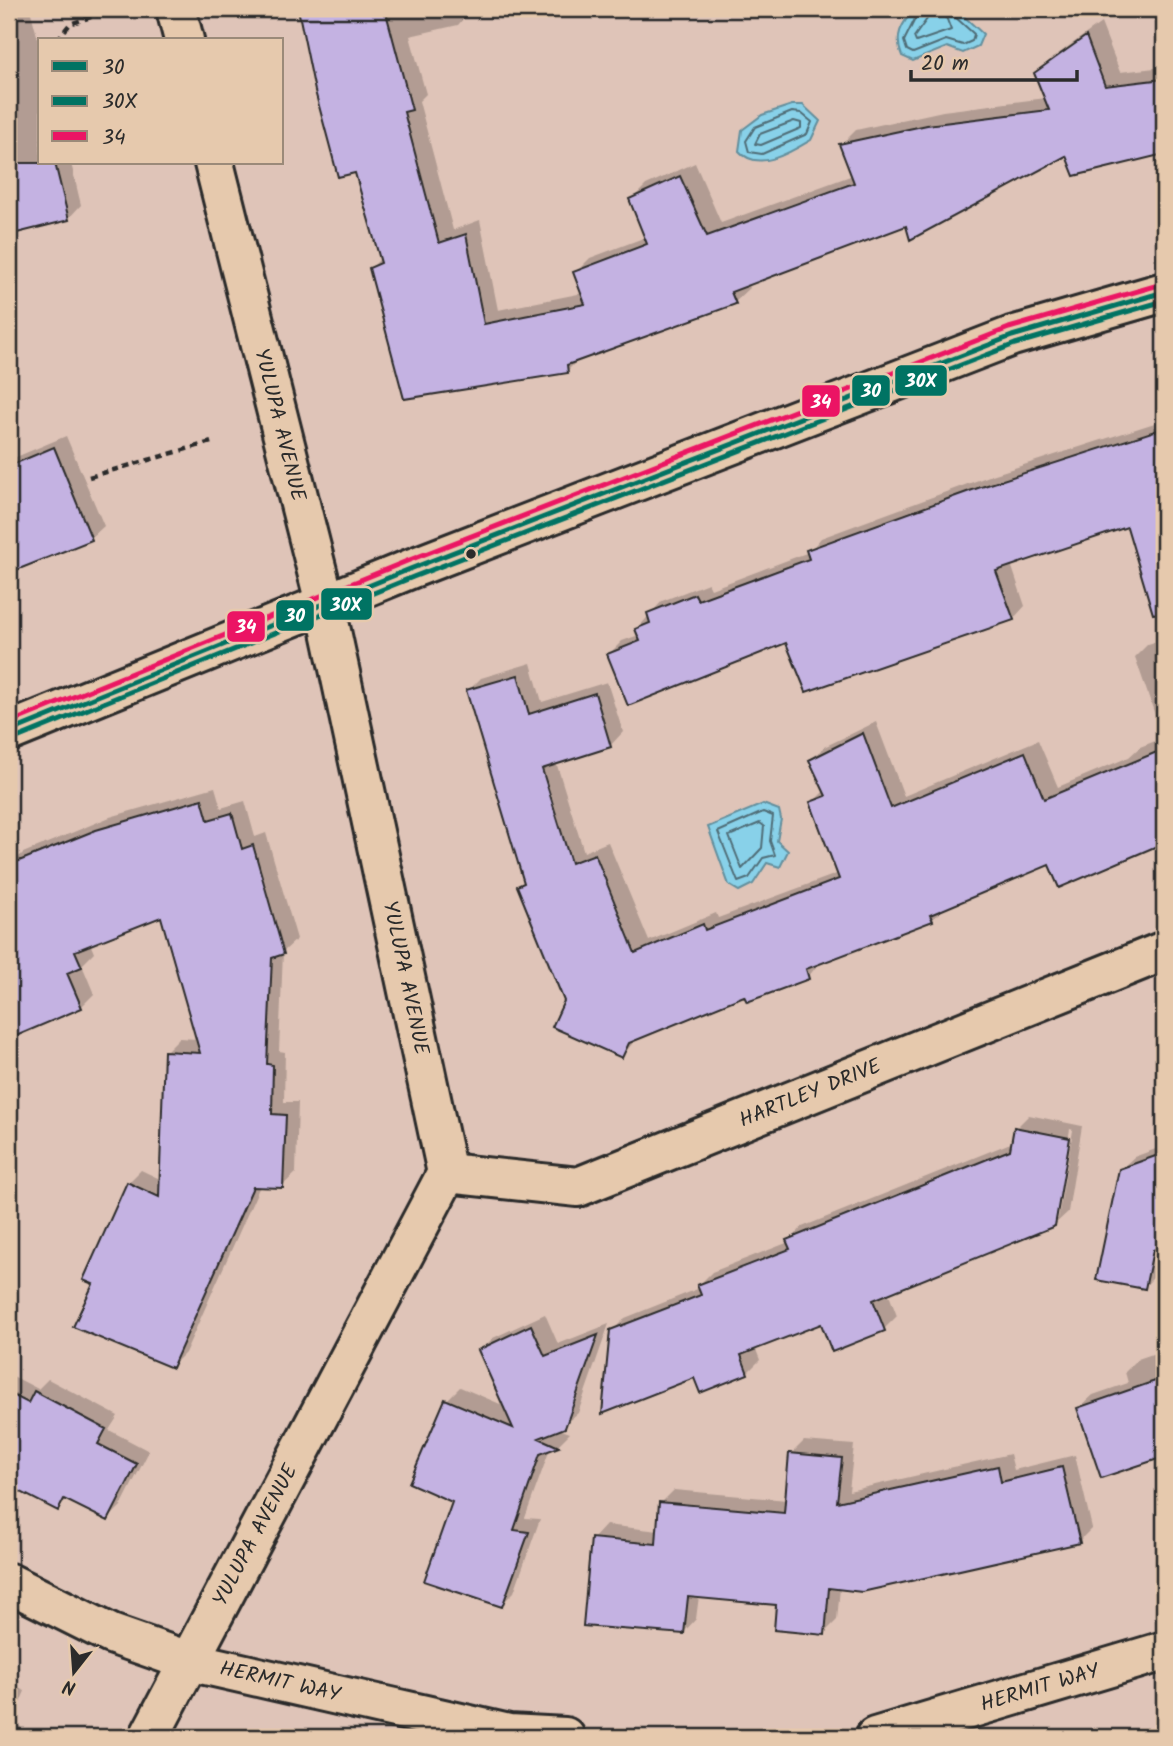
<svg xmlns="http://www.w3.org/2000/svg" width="1173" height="1746" viewBox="0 0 1173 1746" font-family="Kalam,sans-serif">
<rect width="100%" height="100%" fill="#dfc4b8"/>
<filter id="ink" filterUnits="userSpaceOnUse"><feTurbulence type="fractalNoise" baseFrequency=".0143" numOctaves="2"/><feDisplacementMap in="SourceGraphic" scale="14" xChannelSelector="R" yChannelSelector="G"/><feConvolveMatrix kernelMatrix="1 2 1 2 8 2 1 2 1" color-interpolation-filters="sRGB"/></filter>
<g filter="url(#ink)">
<!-- water -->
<path fill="#88d1e9" stroke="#638f9d" stroke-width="2" d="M 915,9 L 956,9 L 983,34 L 978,46 L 963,53 L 947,47 L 913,61 L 902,56 C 894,36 901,24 915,9 Z
M 792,105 L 803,105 L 820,121 L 811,140 C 791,152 758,173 739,151 L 742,130 L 762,115 Z
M 763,804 L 779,810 L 781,819 L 777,841 L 788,851 L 780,867 L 767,863 L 753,884 L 739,891 L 729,885 L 708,827 Z"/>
<!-- shadow -->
<path fill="#0003" fill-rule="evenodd" d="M 9,9 L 30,9 L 40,47 L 40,163 L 71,163 L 81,205 L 68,219 L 9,233 Z
M 299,9 L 472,9 L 458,25 L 410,36 L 426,94 L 419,101 L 453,230 L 480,220 L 498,310 L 583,293 L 575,273 L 590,258 L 646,237 L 631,200 L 646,185 L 695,163 L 721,223 L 853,175 L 841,145 L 856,130 L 943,111 L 1046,98 L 1036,74 L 1051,59 L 1101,23 L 1120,72 L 1164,67 L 1164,152 L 1075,174 L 1067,154 L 907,224 L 748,283 L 750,288 L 735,302 L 579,359 L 567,371 L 371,268 L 381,258 L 356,171 L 317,90 Z
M 1164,420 L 1164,546 L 1137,555 L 1128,524 L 1011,564 L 1025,606 L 1013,619 L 609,654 L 622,641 L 639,635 L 637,629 L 662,601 L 708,583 L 711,589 L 809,552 L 821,538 L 992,475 Z
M 66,436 L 104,526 L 91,538 L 9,571 L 9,460 Z
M 1164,639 L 1164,846 L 1162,842 L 1050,863 L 946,906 L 932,920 L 820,962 L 808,977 L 745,994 L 637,1038 L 622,1056 L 566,1001 L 519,886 L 525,880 L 468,691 L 481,678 L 531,663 L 542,702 L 607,682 L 623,732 L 610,746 L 556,762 L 584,852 L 608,842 L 649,941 L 716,913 L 718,918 L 839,873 L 812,803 L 825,790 L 811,760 L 824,747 L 876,722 L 904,796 L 1038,740 L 1058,787 L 1129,757 L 1140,747 L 1163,738 L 1135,657 L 1148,644 Z
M 215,787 L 221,808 L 245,801 L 255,837 L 266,833 L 297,939 L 283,952 L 279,1051 L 285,1052 L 284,1102 L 298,1102 L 296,1173 L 282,1186 L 260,1186 L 185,1353 L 172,1366 L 95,1283 L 128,1183 L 141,1170 L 162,1180 L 166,1051 L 179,1038 L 198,1039 L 162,914 L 90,943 L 94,953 L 82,965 L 94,994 L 81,1007 L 9,1037 L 9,881 L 15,878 L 10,866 L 23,853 L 110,817 Z
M 1029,1115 L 1082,1126 L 1068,1212 L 1054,1225 L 888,1292 L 897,1316 L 884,1329 L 822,1321 L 755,1347 L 760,1360 L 747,1373 L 695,1376 L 612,1331 L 625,1318 L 700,1288 L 699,1285 L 712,1272 L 789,1242 L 802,1227 L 1013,1142 L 1016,1128 ZM 1070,1129 L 1073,1130 L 1058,1219 L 1055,1219 Z
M 1164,1146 L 1164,1244 L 1157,1274 L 1144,1287 L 1120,1170 L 1134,1157 Z
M 545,1314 L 558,1344 L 609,1324 L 578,1413 L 559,1429 L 570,1433 L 558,1445 L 550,1449 L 525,1518 L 540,1519 L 514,1592 L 501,1605 L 455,1501 L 447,1400 L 460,1387 L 505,1406 L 480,1351 L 493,1338 Z
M 1164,1350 L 1164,1455 L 1102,1476 L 1079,1408 L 1093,1395 L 1128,1383 L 1125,1372 L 1138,1359 Z
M 9,1374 L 38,1389 L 48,1379 L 118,1416 L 109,1430 L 149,1451 L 121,1506 L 108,1519 L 68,1499 L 58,1509 L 9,1484 Z
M 804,1441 L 854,1445 L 849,1491 L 1010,1454 L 1014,1470 L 1075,1455 L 1092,1528 L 1079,1541 L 840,1588 L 837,1620 L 824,1633 L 778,1603 L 699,1596 L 696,1619 L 683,1633 L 593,1539 L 606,1525 L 659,1531 L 661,1503 L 674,1490 L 787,1500 L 791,1454 Z
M 9,1684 L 25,1691 L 12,1722 L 21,1727 L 17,1737 L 9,1737 Z"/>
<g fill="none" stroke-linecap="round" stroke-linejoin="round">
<!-- shore -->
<path stroke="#506d77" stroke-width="2" d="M 920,9 L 904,41 L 907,50 L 913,53 L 946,40 L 963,45 L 972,41 L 974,34 L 954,16 L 952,9
M 929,9 L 927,19 L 914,37 L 916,42 L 951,30 L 943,9
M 792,112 L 801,113 L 812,122 L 807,134 L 762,154 L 749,152 L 746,141 L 755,127 Z
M 794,121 L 801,123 L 801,128 L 761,145 L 755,144 L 760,134 Z
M 763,812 L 773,816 L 770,841 L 775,855 L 763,858 L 749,878 L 738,882 L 718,832 Z
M 760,823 L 764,826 L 762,848 L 742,869 L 729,836 Z"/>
</g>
<!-- building -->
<path fill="#c4b2e2" stroke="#2b2b2b" stroke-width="2" d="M 298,9 L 385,9 L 412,110 L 404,112 L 439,243 L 466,234 L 484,324 L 585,304 L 573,272 L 647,244 L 629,199 L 680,176 L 707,236 L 854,183 L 839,144 L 927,125 L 1049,110 L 1034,73 L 1086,36 L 1105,86 L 1164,79 L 1164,154 L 1074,176 L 1066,156 L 910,240 L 906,226 L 731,292 L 736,304 L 567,365 L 568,373 L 404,399 L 369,268 L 381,263 L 355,173 L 338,177 L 315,91 Z
M 9,163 L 55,163 L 69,220 L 9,235 Z
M 1164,428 L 1164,612 L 1153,614 L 1127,527 L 996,571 L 1014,620 L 806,692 L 786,643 L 628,706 L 607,654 L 640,641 L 635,629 L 650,623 L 647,613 L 695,594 L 698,600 L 809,559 L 806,550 L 978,488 Z
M 54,447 L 92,540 L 9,573 L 9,466 Z
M 518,675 L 529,714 L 595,693 L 611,747 L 542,769 L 571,863 L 595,854 L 635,953 L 703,924 L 705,930 L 839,879 L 810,802 L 826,796 L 809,760 L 863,733 L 891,808 L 1025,752 L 1044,799 L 1164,749 L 1164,843 L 1059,888 L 1049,865 L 930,915 L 933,921 L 806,969 L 809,979 L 747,1002 L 744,996 L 629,1043 L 622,1058 L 552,1027 L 564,1001 L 517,886 L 524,883 L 466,690 Z
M 202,799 L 208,820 L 232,813 L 242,849 L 253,845 L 284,954 L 272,958 L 267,1064 L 273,1065 L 272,1114 L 286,1115 L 283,1188 L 253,1187 L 172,1368 L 73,1327 L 93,1284 L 83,1280 L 127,1182 L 159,1197 L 164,1051 L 200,1053 L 161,917 L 75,951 L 82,967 L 67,973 L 82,1008 L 9,1039 L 9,865 L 96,830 Z
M 1014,1127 L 1070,1138 L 1055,1226 L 873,1300 L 885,1331 L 832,1352 L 821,1324 L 741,1355 L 748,1374 L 700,1393 L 694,1378 L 602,1414 L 610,1330 L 701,1295 L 697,1285 L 790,1249 L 786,1240 L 1010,1150 Z
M 1164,1153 L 1164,1246 L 1153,1250 L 1145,1289 L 1096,1280 L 1119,1169 Z
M 531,1325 L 545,1356 L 598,1335 L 565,1428 L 539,1438 L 559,1447 L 540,1454 L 514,1530 L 529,1532 L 502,1607 L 424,1581 L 452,1502 L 409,1483 L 445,1399 L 513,1428 L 478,1350 Z
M 1164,1378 L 1164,1457 L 1101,1478 L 1077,1408 Z
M 34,1391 L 106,1429 L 98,1444 L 137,1464 L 108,1521 L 64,1499 L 58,1511 L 9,1486 L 9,1393 L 28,1403 Z
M 789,1453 L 842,1458 L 837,1502 L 998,1466 L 1001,1482 L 1062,1467 L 1080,1543 L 862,1592 L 829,1588 L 825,1635 L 774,1630 L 776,1605 L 688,1597 L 684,1634 L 583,1626 L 591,1538 L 656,1544 L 659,1502 L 784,1513 Z"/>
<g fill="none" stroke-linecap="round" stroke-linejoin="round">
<defs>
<g id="street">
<path id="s1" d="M 447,1173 L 578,1187 L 1164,951"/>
<path id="s2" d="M 9,1583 L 111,1634 L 188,1661 L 509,1734 L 565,1737"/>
<path id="s3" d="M 875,1737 L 1164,1651"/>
</g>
<g id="secondary">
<path d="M 176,9 L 184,40"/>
<path d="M 9,732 L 410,569 L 1012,336 L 1164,292"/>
<path id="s4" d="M 149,1737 L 447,1173 L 325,603 L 214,163"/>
</g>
</defs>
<!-- street casing -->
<use href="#street" stroke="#2b2b2b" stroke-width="44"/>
<!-- secondary casing -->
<use href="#secondary" stroke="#2b2b2b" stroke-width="44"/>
<!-- path -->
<path stroke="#2b2b2b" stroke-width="4.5" stroke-dasharray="7 5" stroke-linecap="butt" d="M 57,40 L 70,24 L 106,12
M 89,477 L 215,441"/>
<!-- street -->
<use href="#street" stroke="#e6c9ad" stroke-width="38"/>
<!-- secondary -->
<use href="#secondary" stroke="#e6c9ad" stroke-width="38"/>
<defs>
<path id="bus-1" d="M 9,732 L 410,569 L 1012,336 L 1164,292"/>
<path id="bus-2" d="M 12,740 L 413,577 L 1015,344 L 1164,301"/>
<path id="bus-3" d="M 9,723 L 407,561 L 1009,328 L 1162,284"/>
</defs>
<!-- bus-1 casing -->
<use href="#bus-1" stroke="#e6c9ad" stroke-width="10"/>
<!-- bus-2 casing -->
<use href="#bus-2" stroke="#e6c9ad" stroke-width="10"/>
<!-- bus-3 casing -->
<use href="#bus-3" stroke="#e6c9ad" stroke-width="10"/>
<!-- bus-1 -->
<use href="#bus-1" stroke="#007363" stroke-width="5"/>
<!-- bus-2 -->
<use href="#bus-2" stroke="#007363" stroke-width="5"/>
<!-- bus-3 -->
<use href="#bus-3" stroke="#eb1464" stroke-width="5"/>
</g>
</g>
<!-- markers -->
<circle fill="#2b2b2b" stroke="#e6c9ad" stroke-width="2.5" cx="471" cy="554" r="6"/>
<g text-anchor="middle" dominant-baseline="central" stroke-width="5" stroke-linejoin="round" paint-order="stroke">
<!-- street labels -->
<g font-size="21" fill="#2b2b2b" stroke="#e6c9ad">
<text transform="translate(279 425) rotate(76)">YULUPA AVENUE</text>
<text transform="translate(405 978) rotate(78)">YULUPA AVENUE</text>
<text stroke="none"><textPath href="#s1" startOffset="382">HARTLEY DRIVE</textPath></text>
<text stroke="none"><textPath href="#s4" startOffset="228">YULUPA AVENUE</textPath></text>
<text stroke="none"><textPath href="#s2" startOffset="290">HERMIT WAY</textPath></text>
<text stroke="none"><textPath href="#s3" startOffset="172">HERMIT WAY</textPath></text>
</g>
</g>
<g stroke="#e6c9ad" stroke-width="2.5">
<rect x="894" y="364" width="54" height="33" rx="7" fill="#007363"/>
<rect x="851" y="374" width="40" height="33" rx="7" fill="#007363"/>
<rect x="801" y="384" width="40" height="34" rx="7" fill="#eb1464"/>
<rect x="320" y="587" width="53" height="34" rx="7" fill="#007363"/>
<rect x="275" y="599" width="40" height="33" rx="7" fill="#007363"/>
<rect x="226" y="610" width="40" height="33" rx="7" fill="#eb1464"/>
</g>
<g font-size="19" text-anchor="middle" font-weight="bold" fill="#fff">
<text x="921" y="387">30X</text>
<text x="871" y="397">30</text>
<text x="821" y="408">34</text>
<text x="346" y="611">30X</text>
<text x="295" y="622">30</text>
<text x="246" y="633">34</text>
</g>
<!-- margin -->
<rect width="1173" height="1746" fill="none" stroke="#e6c9ad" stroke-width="35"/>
<rect x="18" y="18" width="1138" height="1711" fill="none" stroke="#2b2b2b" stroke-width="2.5" filter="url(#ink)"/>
<!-- legend -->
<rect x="38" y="38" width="245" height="126" fill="#e6c9ad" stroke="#9b8a79" stroke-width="2"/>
<rect x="52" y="61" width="35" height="10" fill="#007363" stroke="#9b8a79" stroke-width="2"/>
<text x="102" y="74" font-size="21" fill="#2b2b2b">30</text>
<rect x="52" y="96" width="35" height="10" fill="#007363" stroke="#9b8a79" stroke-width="2"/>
<text x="102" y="108" font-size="21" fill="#2b2b2b">30X</text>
<rect x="52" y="131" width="35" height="10" fill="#eb1464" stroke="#9b8a79" stroke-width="2"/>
<text x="102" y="144" font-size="21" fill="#2b2b2b">34</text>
<!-- north arrow -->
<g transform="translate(74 1672) rotate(197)" stroke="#e6c9ad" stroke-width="5" paint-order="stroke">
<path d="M0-5L12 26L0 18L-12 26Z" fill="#2b2b2b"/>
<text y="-10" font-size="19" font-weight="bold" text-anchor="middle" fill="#2b2b2b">N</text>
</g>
<!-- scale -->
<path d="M911 70v10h166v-10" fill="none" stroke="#2b2b2b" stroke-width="3.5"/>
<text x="921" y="70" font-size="21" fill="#2b2b2b" stroke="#e6c9ad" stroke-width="5" paint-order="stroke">20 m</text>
</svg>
